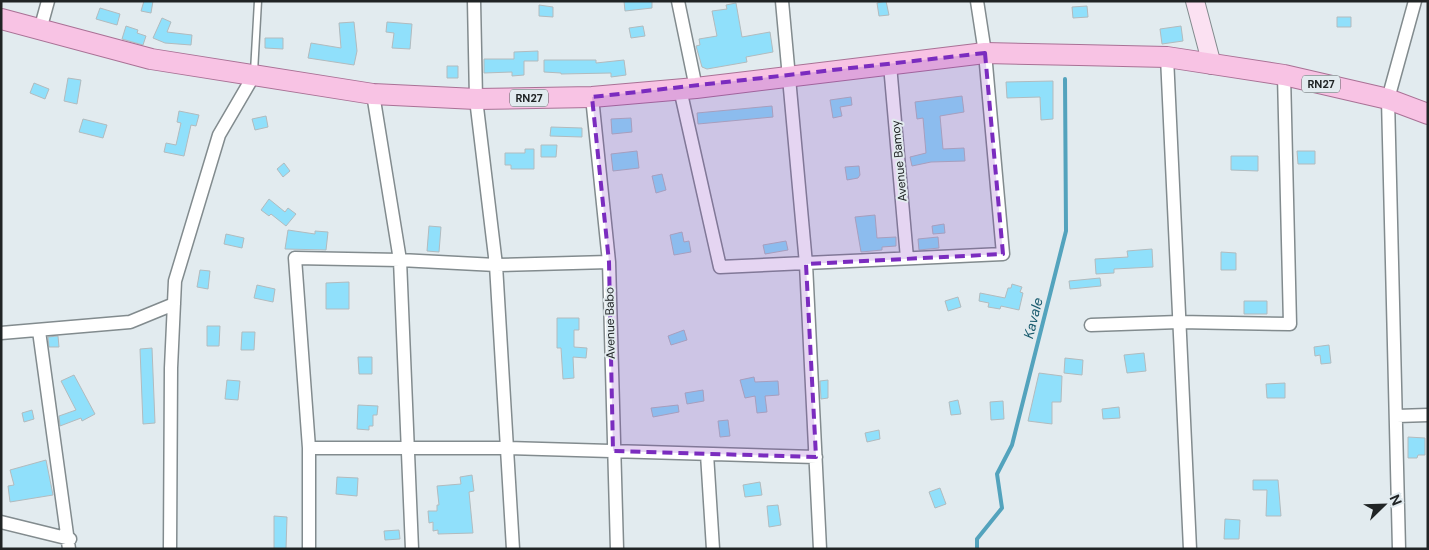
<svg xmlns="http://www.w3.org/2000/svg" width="1429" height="550" viewBox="0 0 1429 550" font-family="'DM Sans',sans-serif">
<rect width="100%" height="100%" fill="#e2ebef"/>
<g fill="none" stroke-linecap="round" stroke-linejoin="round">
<!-- stream -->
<path stroke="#53a3bd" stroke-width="4" d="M 977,549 L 977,539 L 1002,508 L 997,474 L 1012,445 L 1066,231 L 1065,79"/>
</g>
<!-- building -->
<path fill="#90e0fb" stroke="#b2bbbe" d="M 144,1 L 153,1 L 151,13 L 141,11 Z
M 624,1 L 652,1 L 652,8 L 625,11 Z
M 886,1 L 889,15 L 879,16 L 877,3 Z
M 736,3 L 742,37 L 770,32 L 773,52 L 746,57 L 747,62 L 707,69 L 702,67 L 696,46 L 700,45 L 699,39 L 717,36 L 712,11 L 727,9 L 726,5 Z
M 539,5 L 553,7 L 553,17 L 539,16 Z
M 1087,6 L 1088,17 L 1073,18 L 1072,7 Z
M 100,8 L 120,14 L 117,25 L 96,19 Z
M 1337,17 L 1351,17 L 1351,27 L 1337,27 Z
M 162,18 L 171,22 L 167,32 L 192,35 L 191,45 L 165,43 L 153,38 Z
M 354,22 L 357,51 L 354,65 L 308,58 L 311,43 L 341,48 L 339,23 Z
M 387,22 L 412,24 L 410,49 L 392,48 L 394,33 L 386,32 Z
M 126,26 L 138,30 L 137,33 L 146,36 L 143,45 L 122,39 Z
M 643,26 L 645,36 L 631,38 L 629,28 Z
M 1181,26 L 1183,41 L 1162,44 L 1160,29 Z
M 265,38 L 283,38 L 283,49 L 265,48 Z
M 538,51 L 538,61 L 524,61 L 524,75 L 512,76 L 512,72 L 484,73 L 484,59 L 514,59 L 514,52 Z
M 544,60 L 596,60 L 596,63 L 624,60 L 626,75 L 611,77 L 611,73 L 561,74 L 561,73 L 544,72 Z
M 447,66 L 458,66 L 458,78 L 447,78 Z
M 68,78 L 81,80 L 77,104 L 64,101 Z
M 1053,81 L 1053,119 L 1041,120 L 1040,97 L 1007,98 L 1006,82 Z
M 34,83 L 49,89 L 45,99 L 30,93 Z
M 962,96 L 964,112 L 940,116 L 943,149 L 964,148 L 965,161 L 931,162 L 912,166 L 910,157 L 926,153 L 923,118 L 917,119 L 915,102 Z
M 851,97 L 852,105 L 840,107 L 842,116 L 833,118 L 830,100 Z
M 772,106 L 773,117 L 698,124 L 697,113 Z
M 179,111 L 199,115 L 196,126 L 191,125 L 184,156 L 164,152 L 166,143 L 176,145 L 181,123 L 177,122 Z
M 266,116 L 268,127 L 255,130 L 252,119 Z
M 631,118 L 632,132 L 612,134 L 611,119 Z
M 83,119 L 107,125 L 103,138 L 79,132 Z
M 551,127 L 582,128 L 582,137 L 550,136 Z
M 541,145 L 557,145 L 556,157 L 541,157 Z
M 525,149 L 534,149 L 534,169 L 511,169 L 511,165 L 505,165 L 505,153 L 525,153 Z
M 637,151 L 639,168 L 613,171 L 611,154 Z
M 1297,151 L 1315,151 L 1315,164 L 1298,164 Z
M 1231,156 L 1258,156 L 1258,171 L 1231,170 Z
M 284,163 L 290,171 L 283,177 L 277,169 Z
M 859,166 L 860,175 L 858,178 L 847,180 L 845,167 Z
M 662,174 L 666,190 L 656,193 L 652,176 Z
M 269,199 L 285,212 L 288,208 L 296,214 L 286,226 L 271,214 L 269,216 L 261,210 Z
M 875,215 L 877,238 L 896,237 L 896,246 L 882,247 L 882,250 L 861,252 L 855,217 Z
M 944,224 L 945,233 L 933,234 L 932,226 Z
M 429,226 L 441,227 L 439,252 L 427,251 Z
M 288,230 L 315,234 L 315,231 L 328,232 L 326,250 L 285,249 Z
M 682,232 L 684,242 L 689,241 L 691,252 L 674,255 L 670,235 Z
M 226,234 L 244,238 L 242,248 L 224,244 Z
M 938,237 L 939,248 L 919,250 L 918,239 Z
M 786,241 L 788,250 L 765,254 L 763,245 Z
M 1152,249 L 1153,267 L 1114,269 L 1114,273 L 1096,274 L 1095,259 L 1128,257 L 1127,251 Z
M 1221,252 L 1236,253 L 1236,270 L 1221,270 Z
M 200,270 L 210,271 L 208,289 L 197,287 Z
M 1100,278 L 1101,286 L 1070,289 L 1069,281 Z
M 349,282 L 349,309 L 326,309 L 326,283 Z
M 1012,284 L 1022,287 L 1020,292 L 1023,293 L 1019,310 L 1001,306 L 1000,309 L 988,307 L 989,303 L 979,301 L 980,293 L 1005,298 L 1008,288 L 1011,288 Z
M 257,285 L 275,289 L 273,302 L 254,298 Z
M 958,297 L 961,307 L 948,311 L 945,301 Z
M 1244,301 L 1267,301 L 1267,314 L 1244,314 Z
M 557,318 L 579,318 L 579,330 L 574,330 L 574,347 L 587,348 L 586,358 L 573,357 L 574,378 L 563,379 L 561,348 L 557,348 Z
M 207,326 L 220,326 L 219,346 L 207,346 Z
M 684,330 L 687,340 L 671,345 L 668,336 Z
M 242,332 L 255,332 L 254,350 L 241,350 Z
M 58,336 L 59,347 L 49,347 L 48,337 Z
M 1329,345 L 1331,363 L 1321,364 L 1320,355 L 1315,356 L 1314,347 Z
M 152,348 L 155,423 L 143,424 L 140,349 Z
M 1144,353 L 1146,371 L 1127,373 L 1124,355 Z
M 358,357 L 372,357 L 372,374 L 359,374 Z
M 1065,358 L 1083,360 L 1082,375 L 1064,373 Z
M 1039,373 L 1062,376 L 1061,402 L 1052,402 L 1052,424 L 1028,421 Z
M 74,375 L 95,414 L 82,421 L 81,418 L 60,426 L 59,416 L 76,410 L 61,381 Z
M 754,377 L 755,382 L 778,381 L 779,395 L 765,396 L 767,412 L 757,413 L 755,396 L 745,398 L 740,380 Z
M 227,380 L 240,381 L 238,400 L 225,399 Z
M 828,380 L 828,398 L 821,399 L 820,381 Z
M 1285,383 L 1285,398 L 1267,398 L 1266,384 Z
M 703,390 L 704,401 L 687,404 L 685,393 Z
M 958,400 L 961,414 L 951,415 L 949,402 Z
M 1003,401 L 1004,419 L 991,420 L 990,402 Z
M 358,405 L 378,406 L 377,415 L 373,415 L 373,426 L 369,426 L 369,430 L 357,429 Z
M 678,405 L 679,412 L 653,417 L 651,408 Z
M 1119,407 L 1120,418 L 1103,419 L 1102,409 Z
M 32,410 L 34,419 L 24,422 L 22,413 Z
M 728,420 L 730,436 L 720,437 L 718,421 Z
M 879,430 L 880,439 L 867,442 L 865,433 Z
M 1408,437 L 1425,438 L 1425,455 L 1418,455 L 1417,458 L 1408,458 Z
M 46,460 L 53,495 L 10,502 L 8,486 L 14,485 L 10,470 Z
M 472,475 L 474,491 L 469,492 L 473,533 L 438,534 L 438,530 L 433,531 L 433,522 L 429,523 L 428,511 L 437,511 L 437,505 L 439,505 L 437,486 L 461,484 L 460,477 Z
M 337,477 L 358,478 L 357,496 L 336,494 Z
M 1253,480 L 1278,480 L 1281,516 L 1266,516 L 1267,490 L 1253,490 Z
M 760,482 L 762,495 L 745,497 L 743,485 Z
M 940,488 L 946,504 L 935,508 L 929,492 Z
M 778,505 L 781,525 L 769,527 L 767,506 Z
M 274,516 L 287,517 L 286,549 L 274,549 Z
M 1225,519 L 1240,520 L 1239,539 L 1224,539 Z
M 399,530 L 400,539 L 385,540 L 384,531 Z"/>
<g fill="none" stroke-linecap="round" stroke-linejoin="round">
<defs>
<path id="lane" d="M 254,72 L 258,1"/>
<path id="street" d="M 474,1 L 476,99 L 496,265 L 513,549
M 678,1 L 696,88
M 782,1 L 806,264 L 820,549
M 40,30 L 48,1
M 1167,57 L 1190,549
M 890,65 L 907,258
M 680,89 L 720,267 L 1003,254 L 985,53 L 977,1
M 373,94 L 400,260 L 412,549
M 592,97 L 609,262 L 617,549
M 1091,325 L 1179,322 L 1290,324 L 1284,75
M 39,331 L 69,549
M 1,333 L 130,322 L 174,304
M 1397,416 L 1428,415
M 309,448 L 507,448 L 816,457
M 707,454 L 713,549
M 1,522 L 70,539
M 170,549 L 171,368 L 175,281 L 219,135 L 254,75
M 309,549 L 309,448 L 295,258 L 400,260 L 496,265 L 609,262
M 1399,549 L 1388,99 L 1415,1"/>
<path id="secondary" d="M 1195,1 L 1212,65"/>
<path id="primary" d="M 1,19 L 151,59 L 373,94 L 476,99 L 592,97 L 696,88 L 985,53 L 1079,55 L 1167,57 L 1284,75 L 1388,99 L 1428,114"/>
</defs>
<!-- lane casing -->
<use href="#lane" stroke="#828b8e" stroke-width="9"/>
<!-- street casing -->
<use href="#street" stroke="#828b8e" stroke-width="15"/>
<!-- secondary casing -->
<use href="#secondary" stroke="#828b8e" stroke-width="20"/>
<!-- primary casing -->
<use href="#primary" stroke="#a97195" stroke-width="22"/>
<!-- lane -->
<use href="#lane" stroke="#fff" stroke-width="6"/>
<!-- street -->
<use href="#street" stroke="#fff" stroke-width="12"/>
<!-- secondary -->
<use href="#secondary" stroke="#fbe1f2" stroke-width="18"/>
<!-- primary -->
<use href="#primary" stroke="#f8c3e4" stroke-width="20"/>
</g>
<!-- marked area -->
<path fill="#7b2cbf" fill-opacity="0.2" stroke="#7b2cbf" stroke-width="4" stroke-dasharray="10 6" stroke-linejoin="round" d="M 985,53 L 1003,254 L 806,264 L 816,457 L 613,451 L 609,262 L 592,97 Z"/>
<g text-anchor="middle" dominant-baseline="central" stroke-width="4" stroke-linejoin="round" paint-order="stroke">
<!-- shield labels -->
<g fill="#e2ebef" stroke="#5a6062" stroke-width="1">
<rect x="1302" y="75.5" width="38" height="17" rx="4"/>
<rect x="510" y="89.5" width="38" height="17" rx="4"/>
</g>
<g font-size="11" font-weight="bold" fill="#202425">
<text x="1321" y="84">RN27</text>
<text x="529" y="98">RN27</text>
</g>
<!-- street labels -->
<g font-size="12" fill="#202425" stroke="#e2ebef">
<text transform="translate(899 161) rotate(-95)">Avenue Bamoy</text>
<text transform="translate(610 323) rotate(-91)">Avenue Babo</text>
</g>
<!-- water labels -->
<g font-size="14" font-style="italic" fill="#185a6d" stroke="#e2ebef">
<text transform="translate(1033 318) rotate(-76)">Kavale</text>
</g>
</g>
<!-- border -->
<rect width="1429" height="550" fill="none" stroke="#202425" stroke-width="5"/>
<!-- north arrow -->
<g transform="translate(1384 505) rotate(67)" stroke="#e2ebef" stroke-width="4" paint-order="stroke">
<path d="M0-4L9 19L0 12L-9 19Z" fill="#202425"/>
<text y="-8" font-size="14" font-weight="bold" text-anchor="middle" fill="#202425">N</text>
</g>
</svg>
